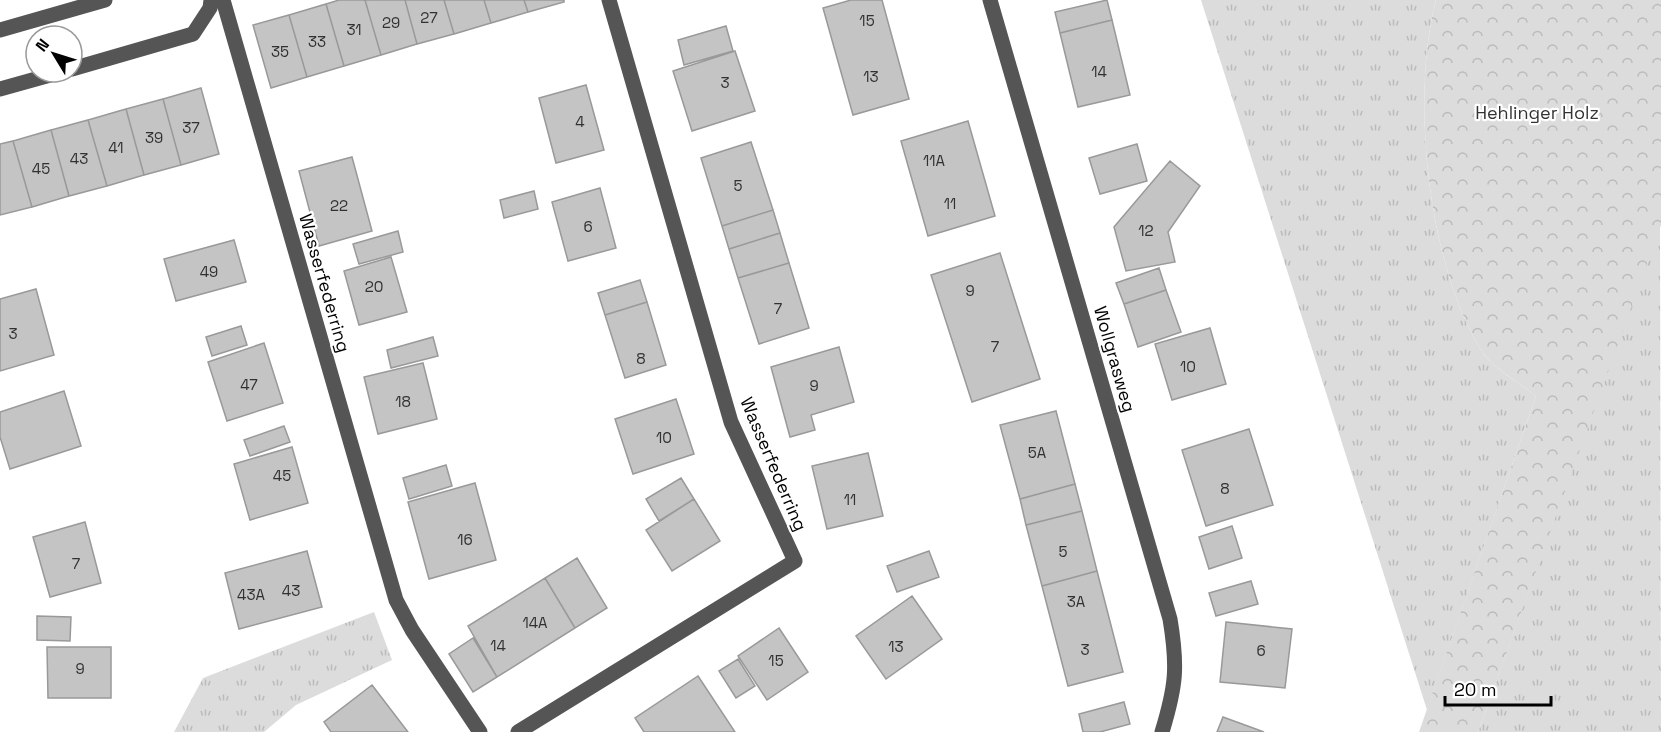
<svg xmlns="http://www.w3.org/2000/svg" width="1661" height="732" viewBox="0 0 1661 732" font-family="'Space Grotesk',sans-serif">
<defs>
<pattern id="grass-tufts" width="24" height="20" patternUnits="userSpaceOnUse" patternTransform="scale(1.5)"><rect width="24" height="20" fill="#dcdcdc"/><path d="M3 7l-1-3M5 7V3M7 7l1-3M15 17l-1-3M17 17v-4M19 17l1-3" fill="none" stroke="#bbb"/></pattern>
<pattern id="forest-crowns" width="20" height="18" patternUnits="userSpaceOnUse" patternTransform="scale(1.5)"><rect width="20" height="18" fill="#dcdcdc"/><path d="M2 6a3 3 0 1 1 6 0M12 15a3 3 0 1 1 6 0" fill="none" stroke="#bbb"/></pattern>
</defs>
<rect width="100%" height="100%" fill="#fff"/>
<!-- grass -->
<path fill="url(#grass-tufts)" d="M 1201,0 L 1436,0 C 1410,97 1428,268 1483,353 C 1492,367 1522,385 1536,396 L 1427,710 Z
M 1660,224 L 1661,732 L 1478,732 Z
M 374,612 L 392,660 L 296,705 L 264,732 L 174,732 L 203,678 Z"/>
<!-- forest -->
<path fill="url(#forest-crowns)" d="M 1436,0 L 1661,0 L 1661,225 L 1478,732 L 1419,732 L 1536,396 C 1521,384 1493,368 1483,353 C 1428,268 1410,97 1436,0 Z"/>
<!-- building -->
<path fill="#c4c4c4" stroke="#999" stroke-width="1.5" d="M 339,0 L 365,0 L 381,55 L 344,66 L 326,4 Z
M 365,0 L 405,0 L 417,44 L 381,55 Z
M 405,0 L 444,0 L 454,34 L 417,44 Z
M 444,0 L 484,0 L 491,23 L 454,34 Z
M 484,0 L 524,0 L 528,12 L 491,23 Z
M 524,0 L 564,0 L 564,2 L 528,12 Z
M 851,0 L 882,0 L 909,99 L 853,115 L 823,8 Z
M 1107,0 L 1112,20 L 1060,33 L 1055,12 Z
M 326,4 L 344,66 L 307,77 L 289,15 Z
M 289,15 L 307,77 L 271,88 L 253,25 Z
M 1112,20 L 1130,95 L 1078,107 L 1060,33 Z
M 726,26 L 733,51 L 684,65 L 678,40 Z
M 735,51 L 755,111 L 692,131 L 673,71 Z
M 586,85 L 604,150 L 556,163 L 539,98 Z
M 201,88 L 219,154 L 181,165 L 163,99 Z
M 163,99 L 181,165 L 144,175 L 126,109 Z
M 126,109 L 144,175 L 107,186 L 88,120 Z
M 88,120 L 107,186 L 69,196 L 51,130 Z
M 968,121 L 995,216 L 928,236 L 901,141 Z
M 51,130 L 69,196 L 32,207 L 13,141 Z
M 13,141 L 32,207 L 0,215 L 0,144 Z
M 751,142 L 773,210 L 722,226 L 701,158 Z
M 1137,144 L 1147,181 L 1100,194 L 1089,158 Z
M 352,157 L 372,231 L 319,246 L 299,171 Z
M 1170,161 L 1200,186 L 1168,232 L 1175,262 L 1126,271 L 1114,227 Z
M 600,188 L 616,248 L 568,261 L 552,202 Z
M 534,191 L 538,209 L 504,218 L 500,200 Z
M 773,210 L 780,233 L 729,249 L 722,226 Z
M 398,231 L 403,252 L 359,264 L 353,244 Z
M 780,233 L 789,263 L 738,278 L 729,249 Z
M 234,240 L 246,282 L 176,301 L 164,259 Z
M 1000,253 L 1040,379 L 972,402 L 931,275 Z
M 391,257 L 407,312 L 359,325 L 344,271 Z
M 789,263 L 809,328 L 759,344 L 738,278 Z
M 1159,268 L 1166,290 L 1124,304 L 1116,283 Z
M 640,280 L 647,302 L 605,315 L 598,293 Z
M 36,289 L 54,355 L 0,371 L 0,299 Z
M 1166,290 L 1181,332 L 1138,347 L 1124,304 Z
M 647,302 L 666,365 L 625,378 L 605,315 Z
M 241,326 L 247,345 L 212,356 L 206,337 Z
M 1210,328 L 1226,384 L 1172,400 L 1155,344 Z
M 433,337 L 438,356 L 391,368 L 387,350 Z
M 264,343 L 283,403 L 227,421 L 208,362 Z
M 839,347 L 854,402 L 811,415 L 815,430 L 790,437 L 771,367 Z
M 423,363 L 437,419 L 378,434 L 364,377 Z
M 64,391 L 81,446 L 10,469 L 0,437 L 0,412 Z
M 676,399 L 694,454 L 633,474 L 615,419 Z
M 1056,411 L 1075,484 L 1020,499 L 1000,425 Z
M 284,426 L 290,442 L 250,456 L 244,440 Z
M 1249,429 L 1273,505 L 1206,526 L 1182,450 Z
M 292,447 L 308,503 L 250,520 L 234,464 Z
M 868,453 L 883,516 L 827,529 L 812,466 Z
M 446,465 L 452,486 L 409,499 L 403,478 Z
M 681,478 L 694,499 L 659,521 L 646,499 Z
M 475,483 L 496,560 L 429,579 L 408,502 Z
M 1075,484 L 1082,511 L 1026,525 L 1020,499 Z
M 694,499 L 720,541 L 672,571 L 646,530 Z
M 1082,511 L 1097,571 L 1042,586 L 1026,525 Z
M 85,522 L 101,583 L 50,597 L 33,537 Z
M 1232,526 L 1242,558 L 1209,569 L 1199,537 Z
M 307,551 L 322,607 L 239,629 L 225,573 Z
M 929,551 L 939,577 L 897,592 L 887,566 Z
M 577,558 L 607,608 L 575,628 L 545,578 Z
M 1097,571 L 1123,672 L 1068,686 L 1042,586 Z
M 545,578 L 575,628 L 497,677 L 468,626 Z
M 1251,581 L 1258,604 L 1216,616 L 1209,593 Z
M 912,596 L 942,639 L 886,679 L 856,636 Z
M 37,616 L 71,617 L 70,641 L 37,640 Z
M 1226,622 L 1292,629 L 1285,688 L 1220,682 Z
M 779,628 L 808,672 L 767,700 L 738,656 Z
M 473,638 L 497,677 L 473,692 L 449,654 Z
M 47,647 L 111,647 L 111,698 L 48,698 Z
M 738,659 L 755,686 L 736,698 L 719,671 Z
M 698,676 L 735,732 L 644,732 L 635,718 Z
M 372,685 L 408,732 L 331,732 L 324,722 Z
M 1124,702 L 1130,724 L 1100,732 L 1083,732 L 1079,714 Z
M 1223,717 L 1264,732 L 1217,732 Z"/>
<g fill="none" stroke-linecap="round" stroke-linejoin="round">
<!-- minor -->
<path stroke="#555" stroke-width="15" d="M 223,0 L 396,600 L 412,630 L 480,732
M 990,0 L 1170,619 C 1178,667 1176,686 1162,732
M 0,30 L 105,0
M 72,69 L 193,34 L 210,8 L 211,0
M 0,89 L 61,72
M 518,732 L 795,561 L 731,422 L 609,0"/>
</g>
<g text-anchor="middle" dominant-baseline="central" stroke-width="4.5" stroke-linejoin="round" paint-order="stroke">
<!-- number labels -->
<g font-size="15" fill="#313131">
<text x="429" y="17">27</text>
<text x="867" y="20">15</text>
<text x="391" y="22">29</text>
<text x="354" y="29">31</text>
<text x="317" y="41">33</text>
<text x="280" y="51">35</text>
<text x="1099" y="71">14</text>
<text x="871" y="76">13</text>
<text x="725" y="82">3</text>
<text x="580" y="121">4</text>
<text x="191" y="127">37</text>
<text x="154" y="137">39</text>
<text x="116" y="147">41</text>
<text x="79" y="158">43</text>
<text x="934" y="160">11A</text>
<text x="41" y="168">45</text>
<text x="738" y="185">5</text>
<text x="950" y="203">11</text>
<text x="339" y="205">22</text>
<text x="588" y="226">6</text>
<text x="1146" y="230">12</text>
<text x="209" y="271">49</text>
<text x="374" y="286">20</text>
<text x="970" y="290">9</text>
<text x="778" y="308">7</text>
<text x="13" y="333">3</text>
<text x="995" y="346">7</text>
<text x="641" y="358">8</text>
<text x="1188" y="366">10</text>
<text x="249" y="384">47</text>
<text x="814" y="385">9</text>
<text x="403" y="401">18</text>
<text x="664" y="437">10</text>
<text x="1037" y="452">5A</text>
<text x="282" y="475">45</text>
<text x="1225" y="488">8</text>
<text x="850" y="499">11</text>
<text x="465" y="539">16</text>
<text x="1063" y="551">5</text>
<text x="76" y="563">7</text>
<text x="291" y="590">43</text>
<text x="251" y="594">43A</text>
<text x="1076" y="601">3A</text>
<text x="535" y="622">14A</text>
<text x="498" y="645">14</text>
<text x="896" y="646">13</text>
<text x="1085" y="649">3</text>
<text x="1261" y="650">6</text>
<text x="776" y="660">15</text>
<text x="80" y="668">9</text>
</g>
<!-- park labels -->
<g font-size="18" fill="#333" stroke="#fff">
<text x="1537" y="112">Hehlinger Holz</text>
</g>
<!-- street labels -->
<g font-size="18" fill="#000" stroke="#fff">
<text transform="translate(325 283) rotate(74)">Wasserfederring</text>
<text transform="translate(1115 359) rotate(74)">Wollgrasweg</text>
<text transform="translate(774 464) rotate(67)">Wasserfederring</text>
</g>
</g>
<!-- north arrow -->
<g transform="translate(54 54) rotate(308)"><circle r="28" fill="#ffffff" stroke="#999999" stroke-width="1.5"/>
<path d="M0-4.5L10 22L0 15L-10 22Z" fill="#000000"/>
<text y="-9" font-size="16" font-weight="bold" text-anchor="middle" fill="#000000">N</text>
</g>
<!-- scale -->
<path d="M1445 696v9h106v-9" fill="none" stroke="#000000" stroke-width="3"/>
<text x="1454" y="696" font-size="18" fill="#000000" stroke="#ffffff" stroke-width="4.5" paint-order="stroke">20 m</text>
</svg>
